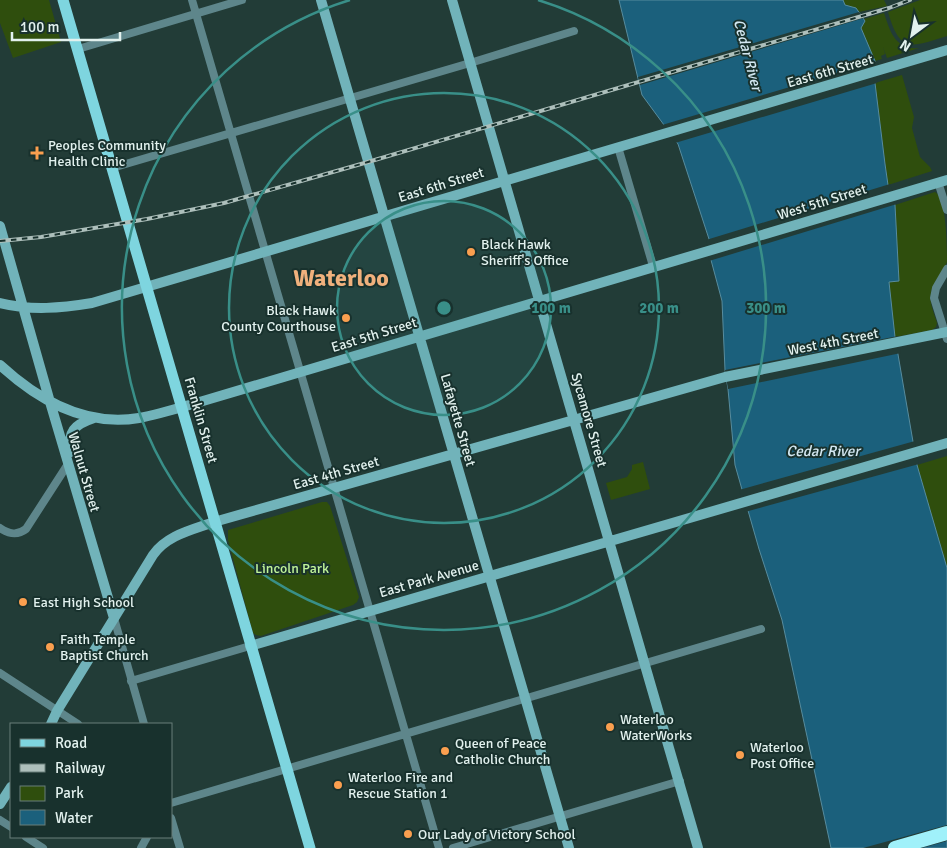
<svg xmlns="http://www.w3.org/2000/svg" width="947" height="848" viewBox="0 0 947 848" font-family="Signika,sans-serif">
<rect width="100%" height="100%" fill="#223c37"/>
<!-- green -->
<path fill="#2f4e0d" d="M 0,0 L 49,0 L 61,42 L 13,58 L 0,23 Z
M 843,0 L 884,0 L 887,6 L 859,12 L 855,8 L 845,5 Z
M 920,0 L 947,0 L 947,36 C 911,47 900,54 888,12 Z
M 884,13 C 890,31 895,50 919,48 L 887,58 L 883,47 L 885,54 L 881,56 L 882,59 L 875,61 L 861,28 L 865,21 L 864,19 Z
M 902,75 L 914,117 L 912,128 L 920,157 L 930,167 L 932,171 L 888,185 L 875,83 Z
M 935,192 C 947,198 947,249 947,262 C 943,273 933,281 931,293 C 929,303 934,313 937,323 L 936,327 L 932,330 L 895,337 L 889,282 L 899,281 L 895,205 Z
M 947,456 L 947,568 L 917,465 Z
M 643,462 L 650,489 L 611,500 L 606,483 L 627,477 L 632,469 L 632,465 Z
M 322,502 L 327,502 L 330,506 L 359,597 L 357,602 L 353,605 L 261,636 L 256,635 L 253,633 L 228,540 L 228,530 Z"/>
<!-- water -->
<path fill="#1b607c" stroke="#578c9e" d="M 619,0 L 843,0 L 845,5 L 856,8 L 865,21 L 861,28 L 875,61 L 875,83 L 885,164 L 888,185 L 895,205 L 899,281 L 889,282 L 895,337 L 917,465 L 947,568 L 947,848 L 831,848 L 782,620 L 759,549 L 735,465 L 728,389 L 725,370 L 722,301 L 711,260 L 709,239 L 678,144 L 642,95 Z"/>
<!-- pier -->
<path fill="#223c37" d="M 859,12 L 864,18 L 640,85 L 638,77 Z
M 878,61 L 877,83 L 675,143 L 662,125 Z
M 890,184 L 897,204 L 709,261 L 706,240 Z
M 898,336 L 901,353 L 728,389 L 725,370 Z
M 915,441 L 919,464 L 745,512 L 739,490 Z
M 947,825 L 947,841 L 922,848 L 863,848 Z"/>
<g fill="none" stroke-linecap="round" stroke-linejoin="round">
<!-- street -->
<path stroke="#5e868b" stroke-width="8" d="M 192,0 L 439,848
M 78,49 L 242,0
M 618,147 L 653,266
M 112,168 L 470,63 L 574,31
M 938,182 L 947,210
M 947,269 L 936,288 L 934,298 L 947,339
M 0,528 C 9,534 17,536 26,529 L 68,464
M 114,618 L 144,724
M 0,673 L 78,724
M 131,681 L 250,646
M 171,803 L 761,629
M 171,818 L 180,848
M 0,820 L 11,827
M 26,837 L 43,848
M 141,848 L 147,837
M 453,848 L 680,781"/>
<!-- secondary -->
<path stroke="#71b3ba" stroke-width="10" d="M 321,0 L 569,848
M 452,0 L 698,848
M 0,226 L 50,402 L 114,618
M 0,303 C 32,311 61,308 92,303 L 947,50
M 0,365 C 38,400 86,427 139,418 C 161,414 182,407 203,401 L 947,180
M 69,453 C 69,431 73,425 94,418
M 250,646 L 947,443
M 51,724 L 57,711 L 153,555 C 167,535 192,530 214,522 L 725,377 L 947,332
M 0,804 L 11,787"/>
<!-- primary -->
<path stroke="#7ed5df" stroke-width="11" d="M 63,0 L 310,848"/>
<!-- highway -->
<path stroke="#a0f1fa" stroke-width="14" d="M 895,848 L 947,833"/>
<defs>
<path id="rail" d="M 0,241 L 41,237 L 147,219 L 224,203 L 368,162 L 889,8 L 910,0"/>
</defs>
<!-- rail casing -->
<use href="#rail" stroke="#adbfbb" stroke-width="4"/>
<!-- rail -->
<use href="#rail" stroke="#18312d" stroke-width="2" stroke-dasharray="5.5" stroke-linecap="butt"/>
</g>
<!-- distance rings -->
<circle cx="444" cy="308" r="107" fill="#398f88" fill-opacity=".12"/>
<g fill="none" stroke="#398f88" stroke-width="2.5">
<circle cx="444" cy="308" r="107"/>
<circle cx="444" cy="308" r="215"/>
<path d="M538 0A322 322 0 1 1 350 0"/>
</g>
<!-- markers -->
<g fill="#fa9f4f" stroke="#18312d" stroke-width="2">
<path d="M34.5 145.5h5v5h5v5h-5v5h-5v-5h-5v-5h5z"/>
<circle cx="471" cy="252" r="5"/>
<circle cx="346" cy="318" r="5"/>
<circle cx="23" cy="602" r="5"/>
<circle cx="50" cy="647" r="5"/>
<circle cx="610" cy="727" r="5"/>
<circle cx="445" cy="751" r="5"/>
<circle cx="740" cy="755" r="5"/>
<circle cx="338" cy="785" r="5"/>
<circle cx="408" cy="834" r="5"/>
</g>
<g text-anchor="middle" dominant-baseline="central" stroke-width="4" stroke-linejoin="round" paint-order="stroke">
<!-- street labels -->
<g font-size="14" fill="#e2f1ee" stroke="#18312d">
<text transform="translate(830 71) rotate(-16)">East 6th Street</text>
<text transform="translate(441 185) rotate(-17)">East 6th Street</text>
<text transform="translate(822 202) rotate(-17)">West 5th Street</text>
<text transform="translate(374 335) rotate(-17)">East 5th Street</text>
<text transform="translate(833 342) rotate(-11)">West 4th Street</text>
<text transform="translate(201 420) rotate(74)">Franklin Street</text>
<text transform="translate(458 420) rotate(74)">Lafayette Street</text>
<text transform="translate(589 420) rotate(74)">Sycamore Street</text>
<text transform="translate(84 472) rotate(74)">Walnut Street</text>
<text transform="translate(336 473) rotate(-16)">East 4th Street</text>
<text transform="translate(429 579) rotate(-16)">East Park Avenue</text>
</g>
<!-- poi labels -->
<g font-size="14" fill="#e2f1ee" stroke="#18312d" text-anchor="start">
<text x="48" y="145">Peoples Community<tspan x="48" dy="16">Health Clinic</tspan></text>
<text x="481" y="244">Black Hawk<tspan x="481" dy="16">Sheriff's Office</tspan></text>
<text x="336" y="310" text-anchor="end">Black Hawk<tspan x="336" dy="16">County Courthouse</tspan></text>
<text x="33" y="602">East High School</text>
<text x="60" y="639">Faith Temple<tspan x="60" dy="16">Baptist Church</tspan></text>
<text x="620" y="719">Waterloo<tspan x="620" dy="16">WaterWorks</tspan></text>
<text x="455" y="743">Queen of Peace<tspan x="455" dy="16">Catholic Church</tspan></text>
<text x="750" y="747">Waterloo<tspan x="750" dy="16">Post Office</tspan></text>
<text x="348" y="777">Waterloo Fire and<tspan x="348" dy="16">Rescue Station 1</tspan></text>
<text x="418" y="834">Our Lady of Victory School</text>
</g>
<!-- park labels -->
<g font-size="14" fill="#c1f499" stroke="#18312d">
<text x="292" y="568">Lincoln Park</text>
</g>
<!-- water labels -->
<g font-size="15" font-style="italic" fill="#d3e8f2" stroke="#18312d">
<text transform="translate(748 55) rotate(75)">Cedar River</text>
<text x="823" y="451">Cedar River</text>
</g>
<!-- town labels -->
<g font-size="24" font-weight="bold" fill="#f0b17d" stroke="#18312d">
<text x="341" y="278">Waterloo</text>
</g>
</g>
<circle cx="444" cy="308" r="8" fill="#398f88" stroke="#18312d" stroke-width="2.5"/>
<g font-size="15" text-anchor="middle" font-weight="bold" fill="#398f88" stroke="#18312d" stroke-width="4" stroke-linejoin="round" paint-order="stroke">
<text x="551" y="313">100 m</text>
<text x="659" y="313">200 m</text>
<text x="766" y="313">300 m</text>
</g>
<!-- legend -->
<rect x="10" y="723" width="162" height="115" fill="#18312d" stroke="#697e7a"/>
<rect x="20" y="739" width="25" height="8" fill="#7ed5df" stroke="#697e7a"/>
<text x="55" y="748" font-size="15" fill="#e2f1ee">Road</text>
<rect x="20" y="764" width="25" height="8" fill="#adbfbb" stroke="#697e7a"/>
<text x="55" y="773" font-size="15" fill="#e2f1ee">Railway</text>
<rect x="20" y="786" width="25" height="15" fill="#2f4e0d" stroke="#697e7a"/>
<text x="55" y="798" font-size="15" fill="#e2f1ee">Park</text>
<rect x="20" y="810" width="25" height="15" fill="#1b607c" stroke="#697e7a"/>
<text x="55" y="823" font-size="15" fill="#e2f1ee">Water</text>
<!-- north arrow -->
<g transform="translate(912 35) rotate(212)" stroke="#18312d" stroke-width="4" paint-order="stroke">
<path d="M0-4L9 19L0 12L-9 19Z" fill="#e2f1ee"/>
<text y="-8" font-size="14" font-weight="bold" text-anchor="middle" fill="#e2f1ee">N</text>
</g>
<!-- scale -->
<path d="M12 32v8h108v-8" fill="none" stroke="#e2f1ee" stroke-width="2.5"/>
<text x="20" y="32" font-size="15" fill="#e2f1ee" stroke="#18312d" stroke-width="4" paint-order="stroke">100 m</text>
</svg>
